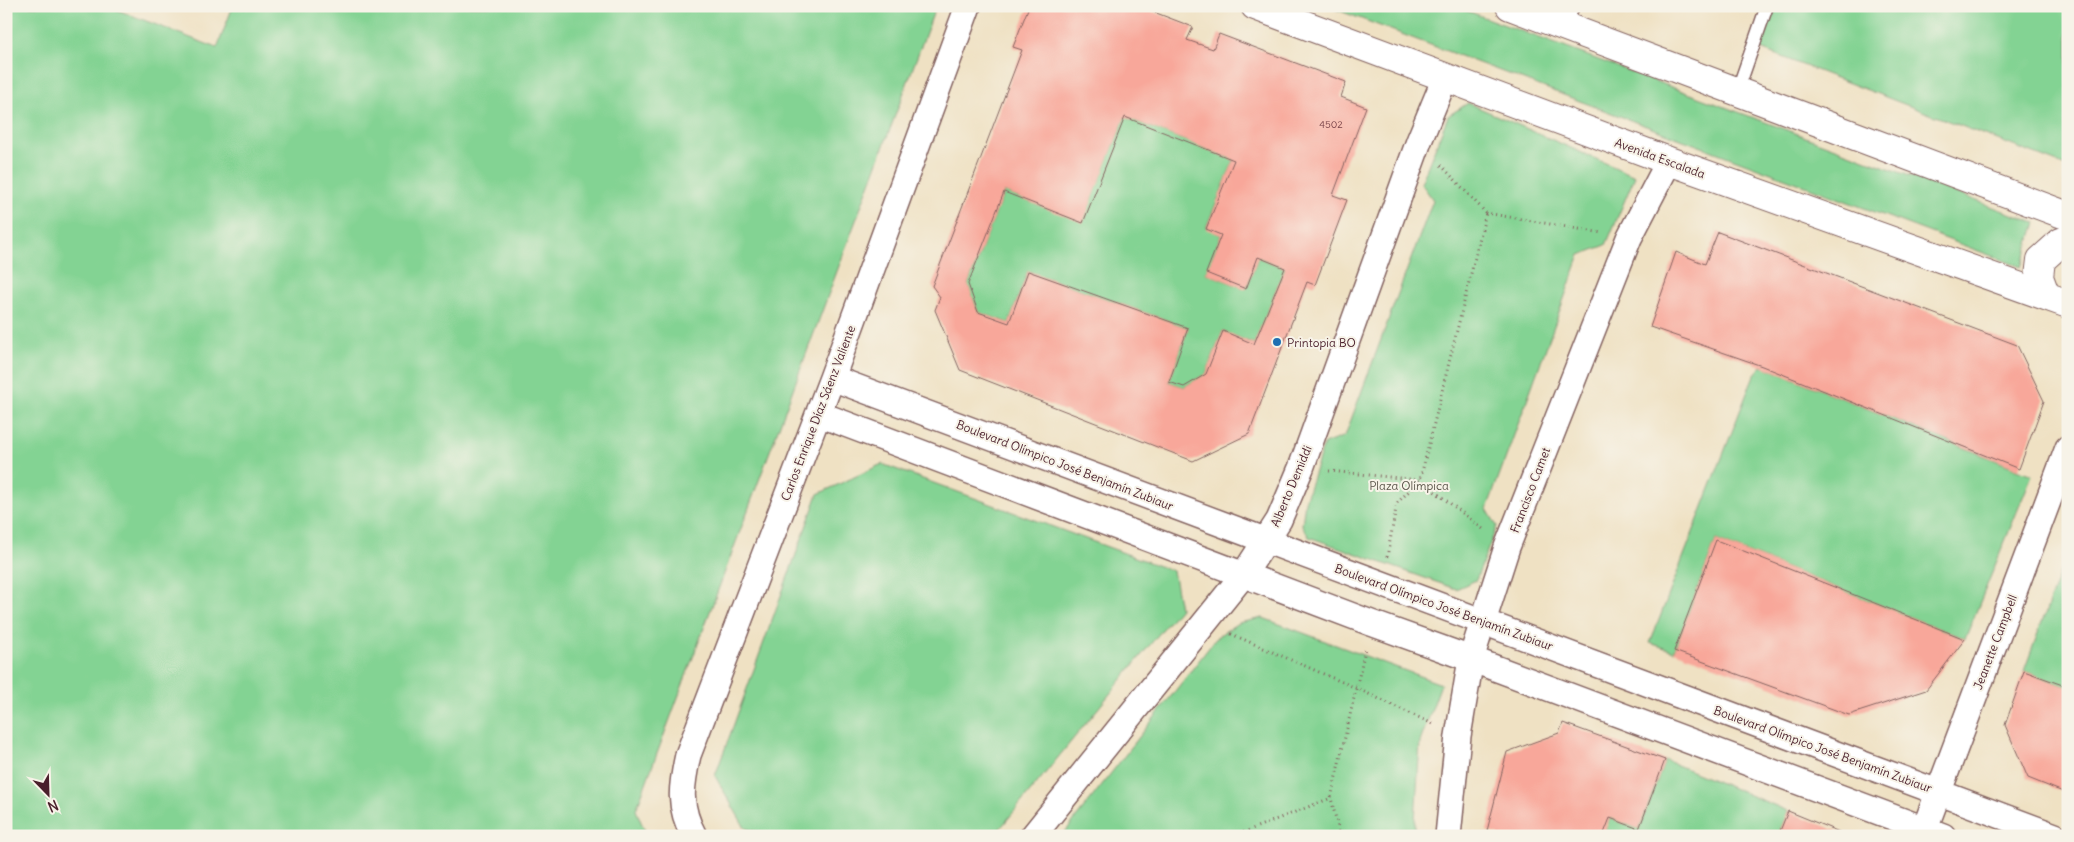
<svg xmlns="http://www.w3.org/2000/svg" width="2074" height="842" viewBox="0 0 2074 842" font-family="Delius,sans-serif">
<rect width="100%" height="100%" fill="#f7f3e8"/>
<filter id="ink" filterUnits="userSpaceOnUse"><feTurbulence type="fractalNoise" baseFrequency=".02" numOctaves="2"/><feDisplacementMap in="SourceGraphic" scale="10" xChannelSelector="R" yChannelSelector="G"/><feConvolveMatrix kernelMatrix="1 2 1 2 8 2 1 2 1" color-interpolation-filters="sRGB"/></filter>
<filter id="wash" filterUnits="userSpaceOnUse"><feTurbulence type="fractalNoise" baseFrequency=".0096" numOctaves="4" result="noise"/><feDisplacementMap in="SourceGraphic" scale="20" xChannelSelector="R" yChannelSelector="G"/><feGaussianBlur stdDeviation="1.12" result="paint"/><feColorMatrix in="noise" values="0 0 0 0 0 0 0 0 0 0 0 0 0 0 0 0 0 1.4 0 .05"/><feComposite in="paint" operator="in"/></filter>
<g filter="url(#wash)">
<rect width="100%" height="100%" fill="#efe1c3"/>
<!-- green -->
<path fill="#83d393" stroke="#66795f" d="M 6,6 L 107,6 L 217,48 L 233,6 L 936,6 L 636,810 L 647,836 L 6,836 Z
M 1327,6 L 1454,6 L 2036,223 L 2021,267 Z
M 1773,6 L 2068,6 L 2068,167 L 1758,48 Z
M 1468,103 L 1635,176 L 1606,245 L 1580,255 L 1487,509 L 1497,526 L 1476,580 L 1456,589 L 1309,537 L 1302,525 L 1305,501 L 1324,444 L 1345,436 L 1433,200 L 1421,183 L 1448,116 Z
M 1125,117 L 1234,160 L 1206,228 L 1221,235 L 1206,273 L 1246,289 L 1258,257 L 1285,268 L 1254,344 L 1223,331 L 1206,374 L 1184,387 L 1169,382 L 1188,328 L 1028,271 L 1009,323 L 978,312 L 968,284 L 1004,192 L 1083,222 Z
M 1762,366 L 2032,475 L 1965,639 L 1716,540 L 1674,651 L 1650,643 L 1754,375 Z
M 882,464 L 1173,571 L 1180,608 L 994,836 L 768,836 L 745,828 L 715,776 L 818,494 Z
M 2068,551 L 2068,687 L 2024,671 Z
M 1263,618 L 1441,684 L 1420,742 L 1414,836 L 1062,836 L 1218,636 L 1238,623 Z
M 1665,760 L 1788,811 L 1778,836 L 1603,836 L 1610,818 L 1639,829 Z"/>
<g id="blocks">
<!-- building -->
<path fill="#f8a79a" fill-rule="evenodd" d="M 1029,6 L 1138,6 L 1193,27 L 1187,40 L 1213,49 L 1219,34 L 1346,82 L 1341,97 L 1366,107 L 1333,195 L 1347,200 L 1315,285 L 1307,282 L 1249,434 L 1193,461 L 960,370 L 935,310 L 940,297 L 932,286 L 1022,50 L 1013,47 ZM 1125,117 L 1234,160 L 1206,229 L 1221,235 L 1206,273 L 1246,289 L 1258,257 L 1285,268 L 1254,344 L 1223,331 L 1206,374 L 1184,387 L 1169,382 L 1188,328 L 1028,271 L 1009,323 L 978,312 L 968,284 L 1004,192 L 1083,223 Z
M 1718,232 L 2017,345 L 2044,401 L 2019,469 L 1762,366 L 1650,327 L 1676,252 L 1705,264 Z
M 1716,540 L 1965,639 L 1926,690 L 1849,715 L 1674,651 Z
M 2024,671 L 2068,687 L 2068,794 L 2028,778 L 2005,725 Z
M 1563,723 L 1665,760 L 1639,829 L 1610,818 L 1603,836 L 1501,836 L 1487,831 L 1507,752 L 1559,733 Z
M 1788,811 L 1849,836 L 1778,836 Z"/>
</g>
</g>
<g filter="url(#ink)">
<use href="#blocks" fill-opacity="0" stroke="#846360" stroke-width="1"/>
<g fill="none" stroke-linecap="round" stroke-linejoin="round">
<defs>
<path id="service" d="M 1565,27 L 1573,6
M 1737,92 L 1767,6"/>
<path id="minor" d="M 832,378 L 2055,836
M 819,414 L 1371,623 L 1471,659 L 1943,836
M 694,836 C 678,806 681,787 688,755 L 832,378 L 968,6
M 1033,836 L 1244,574 L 1279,520 L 1301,468 L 1419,141 L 1445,78
M 1448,836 L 1458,736 L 1471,659 L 1507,547 L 1629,238 L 1669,161
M 1922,836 L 2068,448"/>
<path id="secondary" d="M 1255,6 L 1669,161 L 2068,304
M 1510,6 L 2068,216
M 2046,296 L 2039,277 L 2041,260 L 2061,242 L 2068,240"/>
</defs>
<!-- service casing -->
<use href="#service" stroke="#846360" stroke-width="15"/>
<!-- minor casing -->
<use href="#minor" stroke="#846360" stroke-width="28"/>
<!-- secondary casing -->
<use href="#secondary" stroke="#846360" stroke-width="30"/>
<!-- path -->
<path stroke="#846360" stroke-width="3" stroke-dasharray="1 4" stroke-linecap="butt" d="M 1441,165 L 1486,213 L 1602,233
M 1329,471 L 1420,480 L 1483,529
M 1387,557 L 1397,503 L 1420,480 L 1486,213
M 1231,634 L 1356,688 L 1433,724
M 1234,836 L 1331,798
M 1340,836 L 1331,798 L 1365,650"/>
<!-- service -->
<use href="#service" stroke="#fff" stroke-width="12"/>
<!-- minor -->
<use href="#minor" stroke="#fff" stroke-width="25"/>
<!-- secondary -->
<use href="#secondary" stroke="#fff" stroke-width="28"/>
</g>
</g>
<!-- markers -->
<circle fill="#1f6fb2" stroke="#f7f3e8" stroke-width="2" cx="1277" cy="342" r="5"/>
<g text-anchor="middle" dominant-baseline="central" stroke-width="4" stroke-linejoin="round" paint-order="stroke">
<!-- number labels -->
<g font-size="10" fill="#764147">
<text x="1331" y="124">4502</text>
</g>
<!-- street labels -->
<g font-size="12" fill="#4a1f2b" stroke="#f7f3e8">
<text transform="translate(1660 158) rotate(20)">Avenida Escalada</text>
<text transform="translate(818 413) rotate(-69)">Carlos Enrique Díaz Sáenz Valiente</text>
<text transform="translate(1065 465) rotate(21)">Boulevard Olímpico José Benjamín Zubiaur</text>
<text transform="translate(1291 486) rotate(-67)">Alberto Demiddi</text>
<text transform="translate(1530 490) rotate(-69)">Francisco Camet</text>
<text transform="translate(1444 607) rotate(20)">Boulevard Olímpico José Benjamín Zubiaur</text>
<text transform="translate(1995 642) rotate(-69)">Jeanette Campbell</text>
<text transform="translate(1823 749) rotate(20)">Boulevard Olímpico José Benjamín Zubiaur</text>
</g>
<!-- poi labels -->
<g font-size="12" fill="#4a1f2b" stroke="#f7f3e8" text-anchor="start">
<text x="1287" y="342">Printopia BO</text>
</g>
<!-- park labels -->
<g font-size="12" fill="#5b554a" stroke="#f7f3e8">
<text x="1409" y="485">Plaza Olímpica</text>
</g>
</g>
<!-- margin -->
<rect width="2074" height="842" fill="none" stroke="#f7f3e8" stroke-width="25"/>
<!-- north arrow -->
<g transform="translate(48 794) rotate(157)" stroke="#f7f3e8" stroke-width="4" paint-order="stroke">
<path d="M0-4L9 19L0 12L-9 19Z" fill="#4a1f2b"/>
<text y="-8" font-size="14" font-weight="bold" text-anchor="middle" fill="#4a1f2b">N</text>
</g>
</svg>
